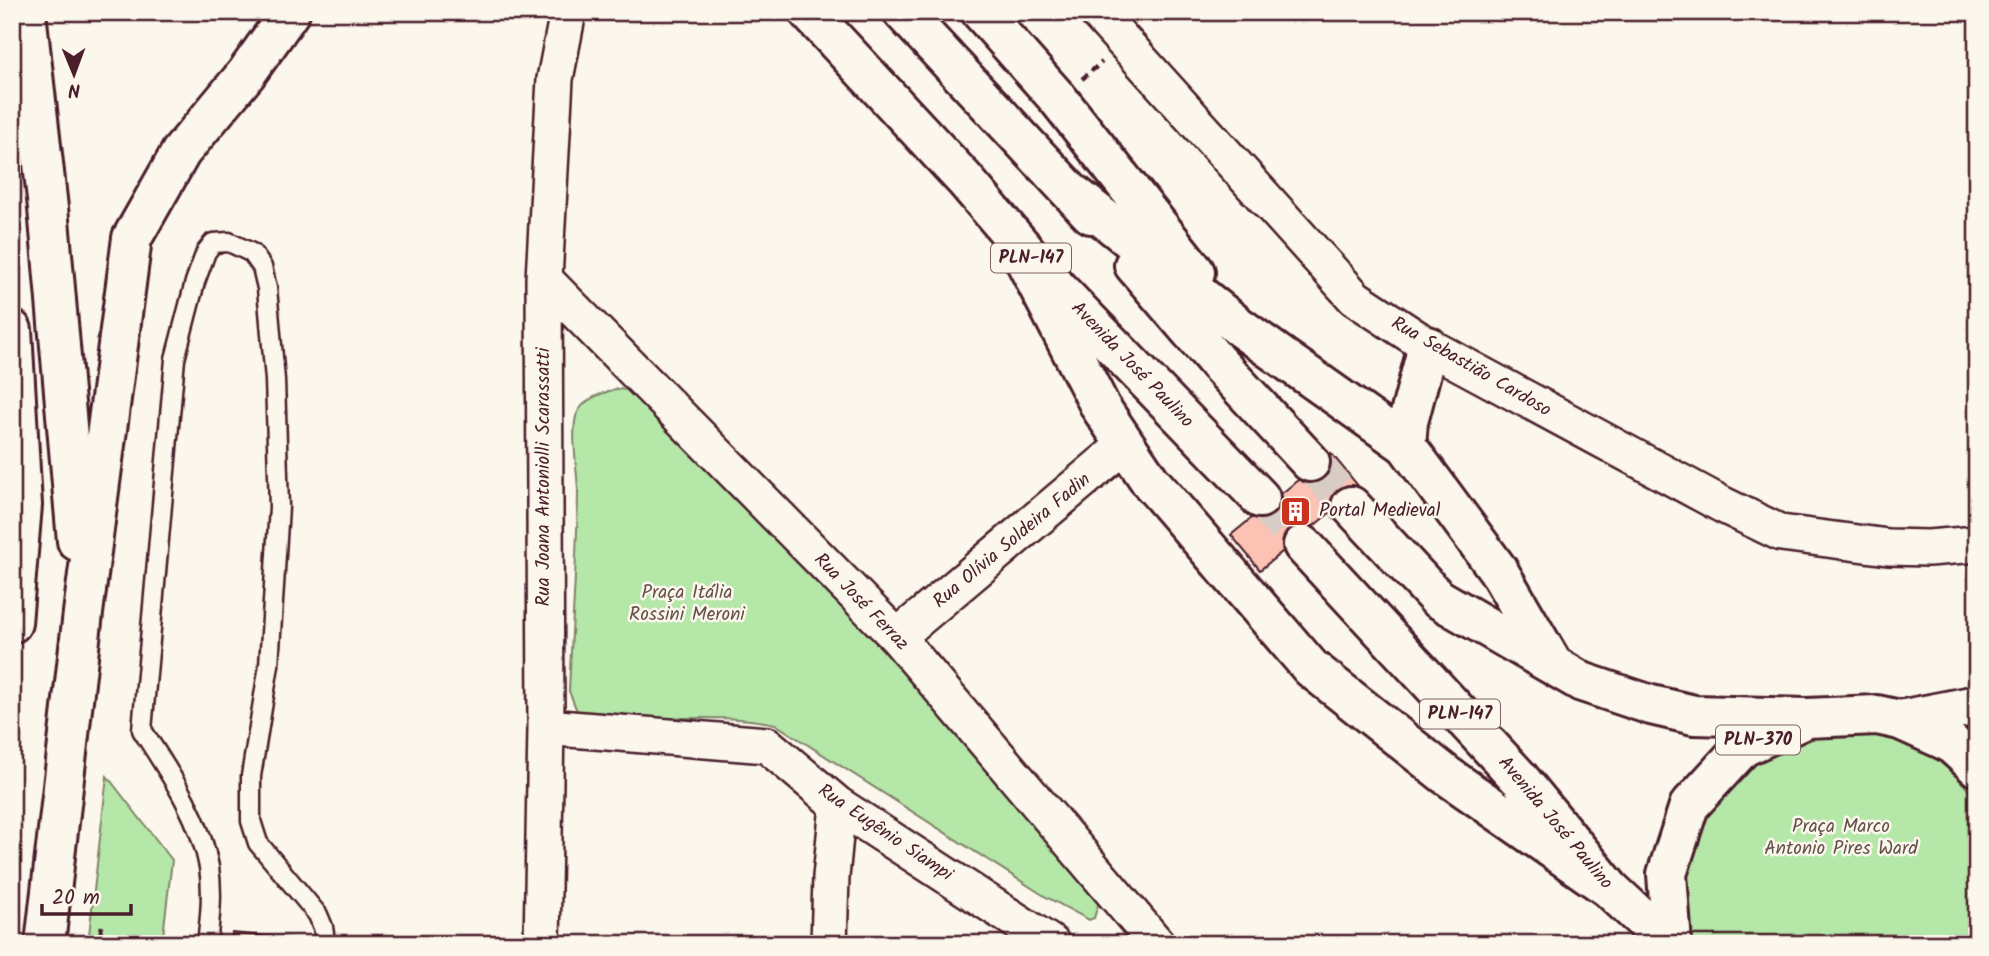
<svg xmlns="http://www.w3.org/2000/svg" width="1989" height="956" viewBox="0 0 1989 956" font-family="Kalam,sans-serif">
<rect width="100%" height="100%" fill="#fbf7ec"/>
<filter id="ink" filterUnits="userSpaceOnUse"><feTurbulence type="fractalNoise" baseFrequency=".0143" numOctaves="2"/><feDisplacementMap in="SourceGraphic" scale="14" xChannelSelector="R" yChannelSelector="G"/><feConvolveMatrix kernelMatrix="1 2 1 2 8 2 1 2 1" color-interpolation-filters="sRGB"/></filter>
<g filter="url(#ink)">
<!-- green -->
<path fill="#b5e7a8" stroke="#80836a" stroke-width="2" d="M 616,389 L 630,390 L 848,605 L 1097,894 L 1098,905 L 1094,918 L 1089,920 L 1046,897 L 775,724 C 723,713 668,721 615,717 C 603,716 590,712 577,711 L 569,691 C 572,625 577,559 578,494 C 578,474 570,430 577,414 C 583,399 602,393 616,389 Z
M 1810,734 C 1832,734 1854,732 1875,734 C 1915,738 1956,769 1977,802 L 1977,944 L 1694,944 L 1687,919 L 1685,872 L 1698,826 L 1749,762 Z
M 107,776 L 172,860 L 162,944 L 88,944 Z"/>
<!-- building -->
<path fill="#fcc3b4" stroke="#4a1f2b" stroke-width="2" d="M 1331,453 L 1360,488 L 1260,570 L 1231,535 Z
M 232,933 L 348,944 L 231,944 Z"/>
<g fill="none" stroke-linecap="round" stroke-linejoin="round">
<!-- primary-tunnel -->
<path stroke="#d8ccc5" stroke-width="38" stroke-dasharray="38 19" stroke-linecap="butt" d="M 1310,462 L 1351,506
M 1260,498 L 1303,545"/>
<defs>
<path id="lane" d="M 207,944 C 210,918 213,893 209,867 C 200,817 169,772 142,730 L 175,359 L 195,282 L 206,252 L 213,243 L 229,242 L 252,253 L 262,267 L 267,288 L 275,380 L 279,507 L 269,665 L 251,776 L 251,821 L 258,843 L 318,915 L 323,927 L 325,941"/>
<path id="street" d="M 1097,12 L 1355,298 L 1428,346 L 1723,505 L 1781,533 L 1888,547 L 1928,548 L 1977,544
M 544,279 L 897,637 L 1157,944
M 897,637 L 1126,444
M 546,727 L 767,745 L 838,805 L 1052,944
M 542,944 L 546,727 L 544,279 L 555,79 L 568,12
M 829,944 L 831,877 L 838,805"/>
<path id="primary" d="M 809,12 L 965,180 L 1057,288 L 1260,498
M 903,12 L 1091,214
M 981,12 L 1059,100 L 1195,272
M 1075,195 L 1238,326 L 1406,445 L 1498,570 L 1552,663
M 1014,239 L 1101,408 L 1150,481 L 1311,668 L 1446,775 L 1610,889
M 1134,265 L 1217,362 L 1310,462
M 1406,445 L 1408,422 L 1428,346
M 1351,506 L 1437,598 L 1582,682 L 1651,705 L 1694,715 L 1807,718
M 1303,545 L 1519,778 L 1610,889 L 1669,944
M 1900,720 L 1977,705
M 1672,944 L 1667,874 L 1689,806 L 1743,747 L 1807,718 L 1877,715 L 1900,720 L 1951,743 L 1977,767"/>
<path id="highway" d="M 26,12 L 48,208 L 77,541
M 12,330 L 22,505 L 12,623
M 45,944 L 83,613 L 132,238 L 181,152 L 246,74 L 290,12"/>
</defs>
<!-- lane casing -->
<use href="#lane" stroke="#4a1f2b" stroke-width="23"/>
<!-- street casing -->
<use href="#street" stroke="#4a1f2b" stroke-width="40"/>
<!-- primary casing -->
<use href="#primary" stroke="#4a1f2b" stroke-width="44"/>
<!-- highway casing -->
<use href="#highway" stroke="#4a1f2b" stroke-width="44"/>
<!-- path -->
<path stroke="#4a1f2b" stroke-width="4.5" stroke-dasharray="7 5" stroke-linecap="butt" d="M 1082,79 L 1102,62
M 98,944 L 102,926"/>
<!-- lane -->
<use href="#lane" stroke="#fbf7ec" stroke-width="18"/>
<!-- street -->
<use href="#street" stroke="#fbf7ec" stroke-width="35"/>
<!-- primary -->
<use href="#primary" stroke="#fbf7ec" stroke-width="38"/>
<!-- highway -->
<use href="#highway" stroke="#fbf7ec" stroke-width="38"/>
</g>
</g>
<!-- icons -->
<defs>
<symbol id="building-square" viewBox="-11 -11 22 22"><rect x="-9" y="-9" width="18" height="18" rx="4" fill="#c8321e" stroke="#fbf7ec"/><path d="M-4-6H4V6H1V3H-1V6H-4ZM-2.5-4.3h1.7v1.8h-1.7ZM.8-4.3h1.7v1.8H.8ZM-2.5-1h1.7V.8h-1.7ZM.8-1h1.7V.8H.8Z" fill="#fff"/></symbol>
</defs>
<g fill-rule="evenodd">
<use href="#building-square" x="1278" y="494" width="35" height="35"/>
</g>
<g text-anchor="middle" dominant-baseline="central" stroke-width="5" stroke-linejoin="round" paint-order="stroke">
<!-- shield labels -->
<g fill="#fbf7ec" stroke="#7f6065" stroke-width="2">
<rect x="991" y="243.5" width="80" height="29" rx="5"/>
<rect x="1420" y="699.5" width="80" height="29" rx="5"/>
<rect x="1716" y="725.5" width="84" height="29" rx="5"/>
</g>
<g font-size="18" font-weight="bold" fill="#4a1f2b">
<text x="1031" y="258">PLN-147</text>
<text x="1460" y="714">PLN-147</text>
<text x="1758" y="740">PLN-370</text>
</g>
<!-- street labels -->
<g font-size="19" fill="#4a1f2b" stroke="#fbf7ec">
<text transform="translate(1132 365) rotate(46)">Avenida José Paulino</text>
<text transform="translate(1471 367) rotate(30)">Rua Sebastião Cardoso</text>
<text transform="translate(544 477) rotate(-90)">Rua Joana Antoniolli Scarassatti</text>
<text transform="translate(1012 541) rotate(-40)">Rua Olívia Soldeira Fadin</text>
<text transform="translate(861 602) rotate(46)">Rua José Ferraz</text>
<text transform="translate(1555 823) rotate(50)">Avenida José Paulino</text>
<text transform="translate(885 833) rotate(34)">Rua Eugênio Siampi</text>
</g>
<!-- poi labels -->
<g font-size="19" fill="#4a1f2b" stroke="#fbf7ec" text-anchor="start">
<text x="1319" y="511">Portal Medieval</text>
</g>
<!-- park labels -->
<g font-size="19" fill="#65514a" stroke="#fbf7ec">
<text x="687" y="593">Praça Itália<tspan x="687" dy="22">Rossini Meroni</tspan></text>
<text x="1841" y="827">Praça Marco<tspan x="1841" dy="22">Antonio Pires Ward</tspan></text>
</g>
</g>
<!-- margin -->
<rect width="1989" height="956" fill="none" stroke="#fbf7ec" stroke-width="42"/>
<rect x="21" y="21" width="1947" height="914" fill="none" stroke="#4a1f2b" stroke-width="2.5" filter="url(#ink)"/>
<!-- north arrow -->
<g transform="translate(74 74) rotate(179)" stroke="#fbf7ec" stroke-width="5" paint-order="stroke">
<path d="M0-5L12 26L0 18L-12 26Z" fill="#4a1f2b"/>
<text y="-10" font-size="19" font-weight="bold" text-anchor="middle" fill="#4a1f2b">N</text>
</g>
<!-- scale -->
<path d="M42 904v10h89v-10" fill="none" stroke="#4a1f2b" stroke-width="3.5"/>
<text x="52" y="904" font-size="21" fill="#4a1f2b" stroke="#fbf7ec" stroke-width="5" paint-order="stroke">20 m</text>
</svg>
